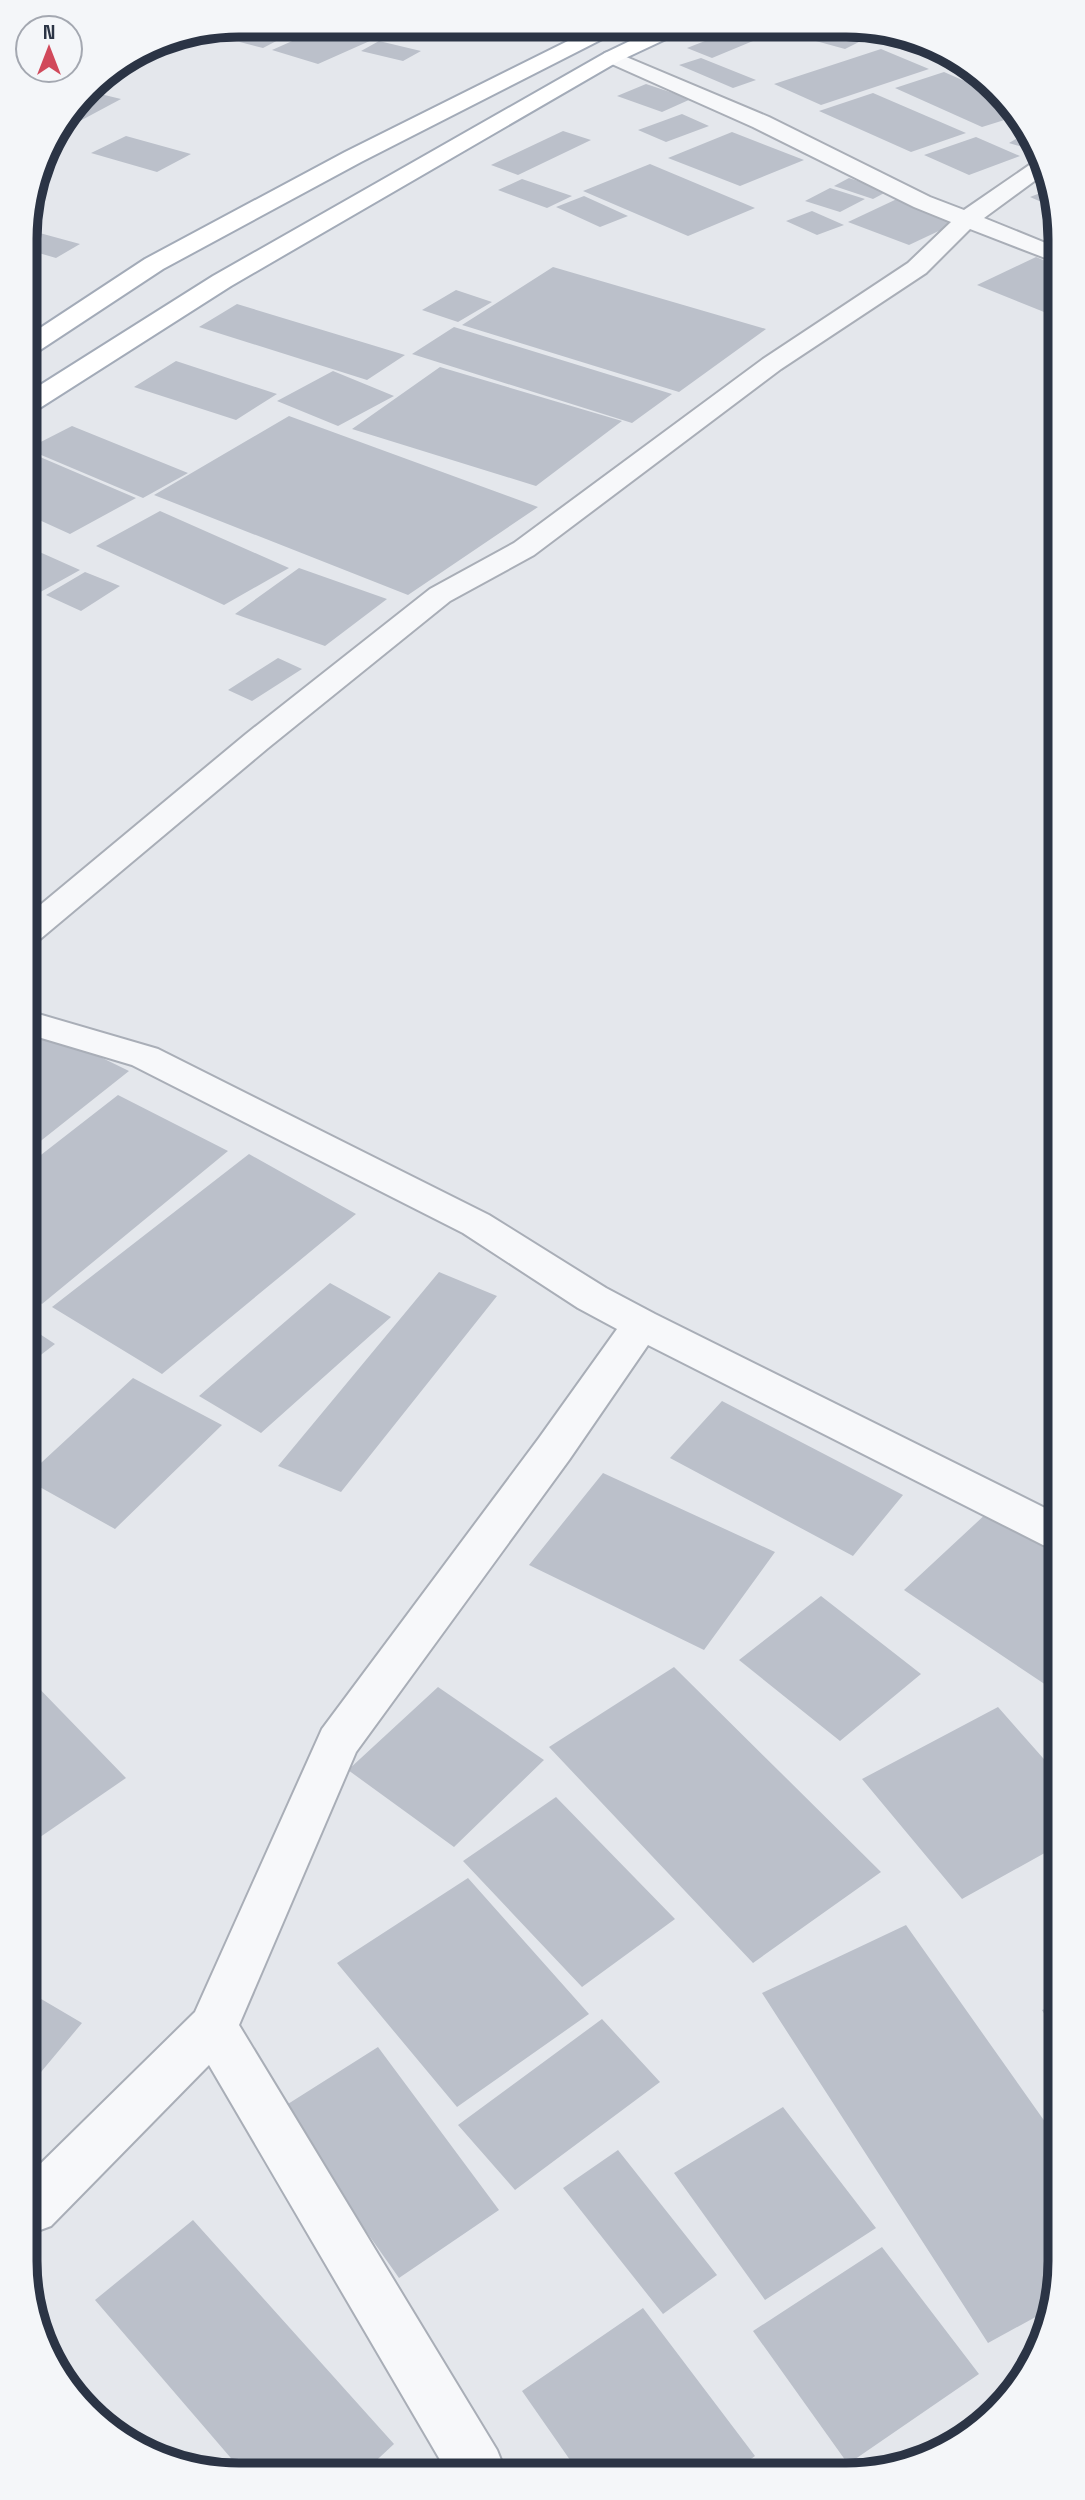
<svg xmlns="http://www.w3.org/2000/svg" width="1085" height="2500" viewBox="0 0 1085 2500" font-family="'Space Grotesk',sans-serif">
<rect width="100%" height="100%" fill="#e4e7ec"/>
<!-- building -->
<path fill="#bbc0ca" d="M 239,25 L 307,25 L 263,48 L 202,32 Z
M 326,26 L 372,40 L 318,64 L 272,50 Z
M 807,28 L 815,28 L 861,41 L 845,49 L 794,35 Z
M 887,29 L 950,60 L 946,62 L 865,39 Z
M 728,32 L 753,41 L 712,58 L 687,48 Z
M 379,41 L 421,51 L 403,61 L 361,51 Z
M 881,49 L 929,69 L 821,105 L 774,84 Z
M 701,58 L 756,80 L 733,88 L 679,65 Z
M 964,66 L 988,78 L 995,87 L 955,69 Z
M 944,72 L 1006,99 L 1020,115 L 982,127 L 895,88 Z
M 646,84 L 691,99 L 662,112 L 617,96 Z
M 87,92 L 88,91 L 121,99 L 78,122 L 66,119 Z
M 873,93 L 966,133 L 911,152 L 819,111 Z
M 682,114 L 709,126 L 666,142 L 638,130 Z
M 563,131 L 591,140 L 518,175 L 491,165 Z
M 1030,131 L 1039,152 L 1009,143 Z
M 732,132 L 804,160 L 740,186 L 668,158 Z
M 126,136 L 191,154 L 157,172 L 91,153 Z
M 976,137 L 1020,156 L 969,175 L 924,155 Z
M 650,164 L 755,208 L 688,236 L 583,191 Z
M 849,178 L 888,191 L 873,199 L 834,186 Z
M 522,179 L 572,196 L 547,208 L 498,190 Z
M 830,188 L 865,199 L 840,212 L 805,201 Z
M 1053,188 L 1053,207 L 1030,197 Z
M 584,196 L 628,216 L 600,227 L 556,207 Z
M 899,198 L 960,221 L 909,245 L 848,222 Z
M 812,211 L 844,225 L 817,235 L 786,221 Z
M 25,229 L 80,244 L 56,258 L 25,249 Z
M 1036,257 L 1053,264 L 1054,316 L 977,285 Z
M 553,267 L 766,329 L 679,392 L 462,325 Z
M 456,290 L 492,302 L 458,322 L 422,310 Z
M 237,304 L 405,355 L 367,380 L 199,327 Z
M 454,327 L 672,394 L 632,423 L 412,354 Z
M 176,361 L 277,394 L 236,420 L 134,387 Z
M 440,367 L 622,421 L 536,486 L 352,429 Z
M 333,371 L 394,396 L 338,426 L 277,401 Z
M 289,416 L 538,507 L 408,595 L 154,495 Z
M 72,426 L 188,473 L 143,498 L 27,449 Z
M 26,451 L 136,498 L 70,534 L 26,514 Z
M 160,511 L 289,568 L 224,605 L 96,546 Z
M 26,546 L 80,570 L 26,600 Z
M 299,568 L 387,599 L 325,646 L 235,614 Z
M 85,572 L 120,586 L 81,611 L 46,595 Z
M 278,658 L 302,669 L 252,701 L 228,690 Z
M 39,1027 L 129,1071 L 28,1151 L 28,1035 Z
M 118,1095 L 228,1151 L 42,1304 L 29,1297 L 28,1165 Z
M 249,1154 L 356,1214 L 162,1374 L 52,1307 Z
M 439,1272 L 497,1296 L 341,1492 L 278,1466 Z
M 330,1283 L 391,1317 L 261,1433 L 199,1396 Z
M 29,1327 L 55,1344 L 29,1364 Z
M 133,1378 L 222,1425 L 115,1529 L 29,1481 L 29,1474 Z
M 722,1401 L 903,1495 L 853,1556 L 670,1458 Z
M 603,1473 L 775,1552 L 704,1650 L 529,1565 Z
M 989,1511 L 1058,1555 L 1058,1693 L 904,1590 Z
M 821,1596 L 921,1674 L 840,1741 L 739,1660 Z
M 674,1667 L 881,1872 L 753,1963 L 549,1747 Z
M 30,1679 L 126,1778 L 30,1844 Z
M 438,1687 L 544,1760 L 454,1847 L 348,1770 Z
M 998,1707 L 1058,1775 L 1059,1845 L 962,1899 L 862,1779 Z
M 556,1797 L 675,1919 L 582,1987 L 463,1861 Z
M 468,1878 L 589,2014 L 457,2107 L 337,1963 Z
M 906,1925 L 1060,2143 L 1060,2275 L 1052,2308 L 988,2343 L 762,1993 Z
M 31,1993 L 82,2023 L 31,2084 Z
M 1059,2004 L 1059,2039 L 1042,2010 Z
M 602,2019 L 660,2082 L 515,2190 L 458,2125 Z
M 378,2047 L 499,2210 L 399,2278 L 280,2109 Z
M 783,2107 L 876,2228 L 765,2300 L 674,2173 Z
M 618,2150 L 717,2275 L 663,2314 L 563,2188 Z
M 193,2220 L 394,2444 L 365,2471 L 242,2471 L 95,2300 Z
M 882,2247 L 979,2374 L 848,2464 L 753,2331 Z
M 643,2308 L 755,2456 L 737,2469 L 577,2470 L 522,2391 Z"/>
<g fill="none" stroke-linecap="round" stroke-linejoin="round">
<defs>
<path id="street" d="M 612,51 L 769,117 L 930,197 L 964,210 L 1041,157 L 1048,171 L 984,218 L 1053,246 L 1053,261 L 970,229 L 926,273 L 781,369 L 534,555 L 450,601 L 268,748 L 39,940 L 27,943 L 27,916 L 246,734 L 430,589 L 514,543 L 763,359 L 908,263 L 951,222 L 914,207 L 753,127 L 605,61 L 601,57 L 605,53 Z
M 28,1011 L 158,1049 L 489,1215 L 606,1288 L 655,1314 L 1057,1514 L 1058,1549 L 1043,1545 L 648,1345 L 569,1460 L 356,1752 L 239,2025 L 497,2450 L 505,2470 L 446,2470 L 209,2065 L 51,2226 L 32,2233 L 31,2173 L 195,2012 L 322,1729 L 539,1438 L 617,1329 L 578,1308 L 463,1233 L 132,1065 L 28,1034 Z"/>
<path id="primary" d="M 596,27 L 621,27 L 618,31 L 361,162 L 163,269 L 34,354 L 25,356 L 25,338 L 145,259 L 345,152 Z
M 659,27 L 686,27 L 683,31 L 619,61 L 231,286 L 35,411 L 26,413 L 26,394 L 213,276 L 605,53 Z"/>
</defs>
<!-- street casing -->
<use href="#street" stroke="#a9aeb7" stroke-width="4"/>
<!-- primary casing -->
<use href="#primary" stroke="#a3abb8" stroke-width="4"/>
<!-- street -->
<use href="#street" fill="#f7f8fa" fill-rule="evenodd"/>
<!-- primary -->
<use href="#primary" fill="#fff" fill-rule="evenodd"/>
</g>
<!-- crop -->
<path d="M0 0H1085V2500H0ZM239 37H846A202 202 0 0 1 1048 239V2261A202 202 0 0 1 846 2463H239A202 202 0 0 1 37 2261V239A202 202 0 0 1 239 37Z" fill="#f4f6f9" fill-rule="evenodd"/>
<path fill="none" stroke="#2b3445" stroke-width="9" d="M239 37H846A202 202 0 0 1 1048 239V2261A202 202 0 0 1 846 2463H239A202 202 0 0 1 37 2261V239A202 202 0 0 1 239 37Z"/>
<!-- north arrow -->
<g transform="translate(49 49)"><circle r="33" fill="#f4f6f9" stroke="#a4a8b1" stroke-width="2"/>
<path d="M0-5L12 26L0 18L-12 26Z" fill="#d1495b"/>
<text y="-10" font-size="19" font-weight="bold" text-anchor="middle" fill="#2b3445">N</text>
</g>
</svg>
